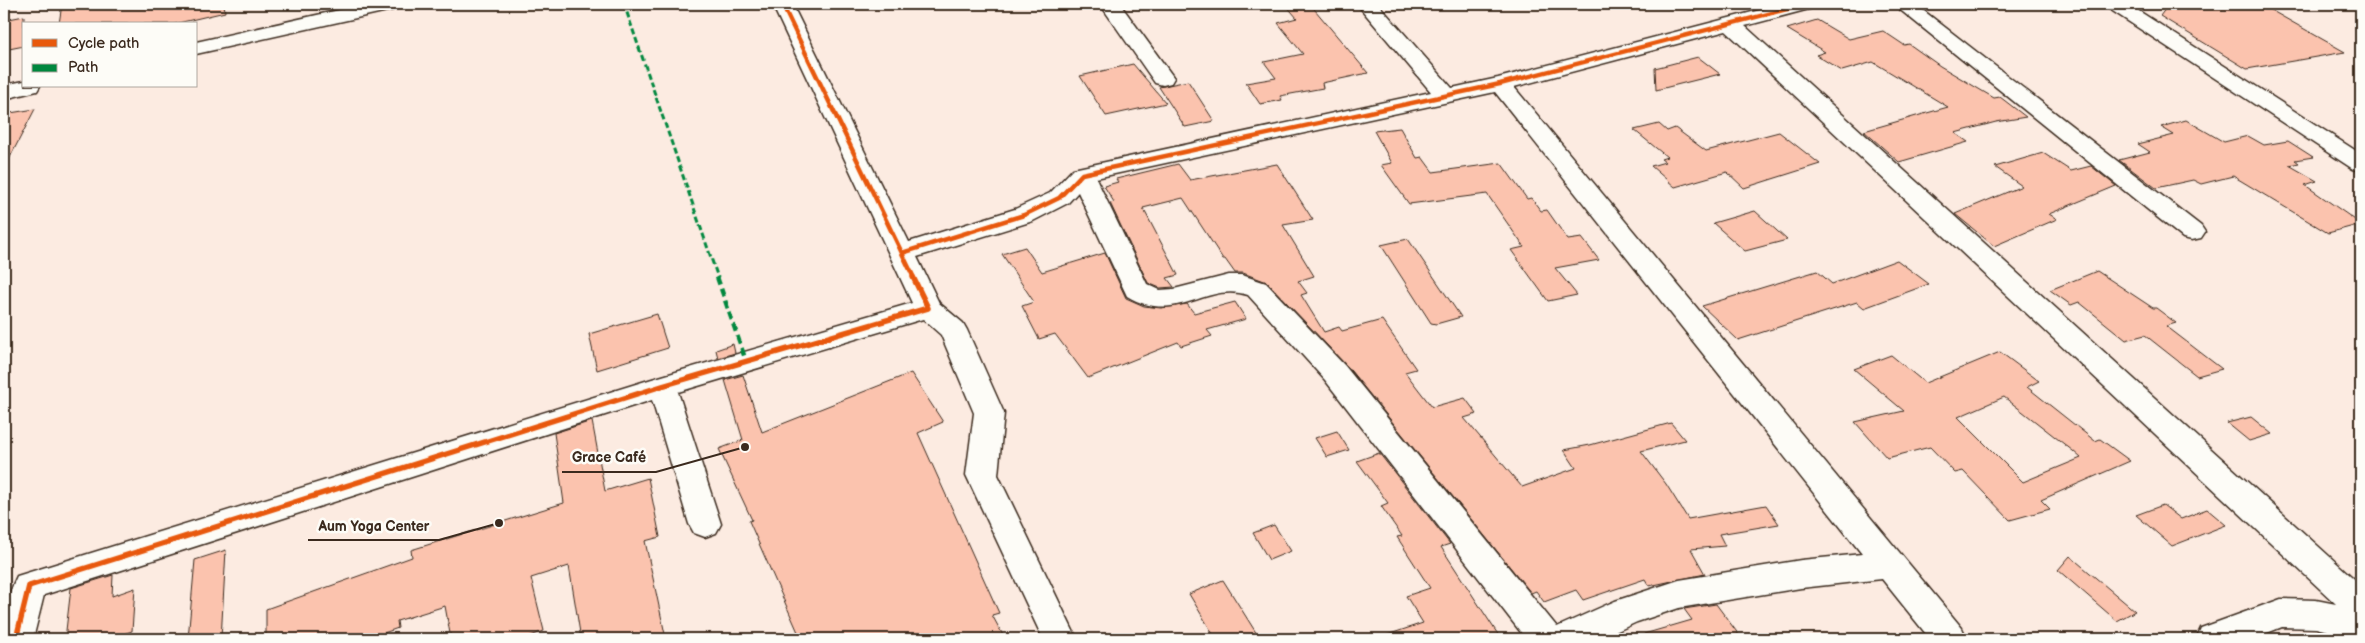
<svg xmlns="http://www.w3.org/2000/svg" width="2365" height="643" viewBox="0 0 2365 643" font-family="'Balsamiq Sans',sans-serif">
<rect width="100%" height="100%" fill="#fcebe1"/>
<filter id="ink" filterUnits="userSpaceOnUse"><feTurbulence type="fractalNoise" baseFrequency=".02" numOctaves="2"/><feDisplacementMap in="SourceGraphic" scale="10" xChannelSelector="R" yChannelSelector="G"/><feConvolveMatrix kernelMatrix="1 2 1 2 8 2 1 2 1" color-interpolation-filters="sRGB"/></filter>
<g filter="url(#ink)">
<!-- building -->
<path fill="#fbc3ae" stroke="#3b2a1e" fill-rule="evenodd" d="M 62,4 L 224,4 L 225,12 L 174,24 L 59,24 Z
M 1285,4 L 1310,4 L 1368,73 L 1322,83 L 1323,88 L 1280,96 L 1282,100 L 1260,104 L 1246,83 L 1276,78 L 1264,62 L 1303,54 L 1278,23 L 1297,18 Z
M 2169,4 L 2260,4 L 2345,52 L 2247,69 L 2160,16 Z
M 24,16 L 24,46 L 4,50 L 4,20 Z
M 1817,20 L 1849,39 L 1883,31 L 1904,45 L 1909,44 L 1940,66 L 1994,98 L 2000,97 L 2026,117 L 1996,122 L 1955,133 L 1968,142 L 1899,162 L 1864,131 L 1948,107 L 1873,62 L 1842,71 L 1816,55 L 1825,52 L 1787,29 Z
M 1698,57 L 1720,74 L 1656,90 L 1655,68 Z
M 1133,64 L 1166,103 L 1106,116 L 1080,76 Z
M 1188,81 L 1214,121 L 1185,127 L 1159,87 Z
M 35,109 L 4,169 L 4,114 Z
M 2186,120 L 2224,142 L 2248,136 L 2264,145 L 2288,141 L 2313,157 L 2295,160 L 2299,163 L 2289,165 L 2317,181 L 2305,185 L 2361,224 L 2328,233 L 2233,176 L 2201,184 L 2193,180 L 2156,188 L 2119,160 L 2150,152 L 2138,144 L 2174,135 L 2161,127 Z
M 1659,124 L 1667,131 L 1675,128 L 1706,151 L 1779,132 L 1820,164 L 1744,188 L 1727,172 L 1675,187 L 1651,166 L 1665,162 L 1661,159 L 1667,157 L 1634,130 Z
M 1400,128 L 1417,158 L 1422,157 L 1433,172 L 1501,163 L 1527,199 L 1531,198 L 1541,211 L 1547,210 L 1568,240 L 1582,238 L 1599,260 L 1555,268 L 1577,295 L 1548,301 L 1511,250 L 1524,247 L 1487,194 L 1409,204 L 1381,165 L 1392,163 L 1374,131 Z
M 2043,153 L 2071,171 L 2091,166 L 2116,186 L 2049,214 L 2057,219 L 1994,246 L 1955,214 L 2022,186 L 1995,167 Z
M 1178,164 L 1190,180 L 1277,164 L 1313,220 L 1283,225 L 1314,276 L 1298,281 L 1307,293 L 1301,295 L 1324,332 L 1339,327 L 1342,331 L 1382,320 L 1416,369 L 1405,372 L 1432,407 L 1465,398 L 1477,414 L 1464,418 L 1522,487 L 1576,468 L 1564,450 L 1590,445 L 1671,423 L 1685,440 L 1641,451 L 1666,484 L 1688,519 L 1766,505 L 1779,524 L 1719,534 L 1725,546 L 1691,549 L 1705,574 L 1649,586 L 1645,579 L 1583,600 L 1576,590 L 1544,602 L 1536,591 L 1531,593 L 1346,365 L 1267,282 L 1243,273 L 1235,273 L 1225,259 L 1223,259 L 1183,198 L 1143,208 L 1178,275 L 1167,278 L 1174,287 L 1160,288 L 1148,283 L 1110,203 L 1114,202 L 1104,186 L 1118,182 L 1116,179 Z
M 1755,211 L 1787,240 L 1745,251 L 1713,223 Z
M 1408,239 L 1461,317 L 1436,324 L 1431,323 L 1381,245 Z
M 1025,247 L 1042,272 L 1105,253 L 1126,298 L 1144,306 L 1161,308 L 1187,304 L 1194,313 L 1235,302 L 1246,319 L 1207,330 L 1212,336 L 1181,346 L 1178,342 L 1088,378 L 1055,334 L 1039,339 L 1022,306 L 1034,302 L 1002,254 Z
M 1897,260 L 1929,284 L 1864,308 L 1857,302 L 1738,340 L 1702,306 L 1817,271 L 1832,284 Z
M 2097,271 L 2153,308 L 2156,308 L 2176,323 L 2166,326 L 2222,369 L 2197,376 L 2145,335 L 2126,340 L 2079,302 L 2071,305 L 2050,290 Z
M 657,314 L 668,348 L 597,370 L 589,334 Z
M 733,344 L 735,353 L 718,358 L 716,350 Z
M 2000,352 L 2039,381 L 2027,387 L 2095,441 L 2100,439 L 2130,461 L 2041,500 L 2050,509 L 2010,520 L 1963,471 L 1955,473 L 1930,447 L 1887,458 L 1855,422 L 1904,411 L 1854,369 L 1891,355 L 1925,383 ZM 2004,397 L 2073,451 L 2081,458 L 2023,482 L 1958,417 Z
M 911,373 L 943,422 L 918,433 L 999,613 L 992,615 L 1005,639 L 801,639 L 749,521 L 752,520 L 719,449 L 743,440 L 725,380 L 743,375 L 762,432 Z
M 2251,417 L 2272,434 L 2249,441 L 2227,423 Z
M 592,421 L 605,491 L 648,478 L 660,537 L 645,541 L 666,639 L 581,639 L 569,566 L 531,578 L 544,631 L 523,639 L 451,639 L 445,606 L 397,621 L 398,628 L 367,639 L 266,639 L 266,609 L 412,557 L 411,550 L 564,503 L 554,433 Z
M 1337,431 L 1349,450 L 1327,457 L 1315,438 Z
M 1379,453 L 1450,544 L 1441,547 L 1501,639 L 1388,639 L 1387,635 L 1423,623 L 1406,596 L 1430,588 L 1397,537 L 1402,536 L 1381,506 L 1388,503 L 1357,461 Z
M 2163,505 L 2181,519 L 2207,509 L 2226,525 L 2172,546 L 2136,515 Z
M 1274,525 L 1291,551 L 1269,560 L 1253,533 Z
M 226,550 L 221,639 L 188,639 L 195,560 Z
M 2070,556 L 2135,611 L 2117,621 L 2058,570 Z
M 113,575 L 112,596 L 135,588 L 132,631 L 109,639 L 65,639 L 71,588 Z
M 1223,580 L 1260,639 L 1216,639 L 1189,594 Z
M 1716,604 L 1742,639 L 1645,639 L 1644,634 L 1692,620 L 1684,609 Z"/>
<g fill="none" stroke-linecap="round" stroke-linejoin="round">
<defs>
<path id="street" d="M 772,4 L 792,4 L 909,242 L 1015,209 L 1050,193 L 1073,169 L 1431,92 L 1357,4 L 1378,4 L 1452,88 L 1498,78 L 1783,4 L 1816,4 L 1813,8 L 1745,26 L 2361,585 L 2361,639 L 2316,628 L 2282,627 L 2252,639 L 2196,639 L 2201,628 L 2281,599 L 2316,600 L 2336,604 L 1726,31 L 1514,87 L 1962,628 L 1967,639 L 1930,639 L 1882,579 L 1801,588 L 1679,608 L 1637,622 L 1600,639 L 1526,639 L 1325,380 L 1248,295 C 1205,281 1177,326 1127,296 L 1078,192 L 1068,203 L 1033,221 L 917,257 L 939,303 L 963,323 L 967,330 L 1004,413 L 998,475 L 1077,639 L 1043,639 L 966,475 L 974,413 L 941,335 L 923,319 L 678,392 L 721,524 L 716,533 L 705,537 L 694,533 L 689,524 L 652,400 L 44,595 L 33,639 L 4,639 C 4,617 7,596 17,576 L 652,379 L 912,303 ZM 1495,92 L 1862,554 L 1801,560 L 1679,580 L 1615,601 L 1557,627 L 1345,366 L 1266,283 L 1242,275 L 1229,275 L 1174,289 L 1160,290 L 1147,284 L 1096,178 Z
M 1100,4 L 1120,4 L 1174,78 L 1171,83 L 1163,85 L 1155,83 Z
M 1893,4 L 1915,4 L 2201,226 L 2205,232 L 2201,238 L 2192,240 L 2183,238 Z"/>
<path id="secondary" d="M 366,4 L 402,4 L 399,8 L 392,10 L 196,54 L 196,42 Z
M 2105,4 L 2128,4 L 2361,154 L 2361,171 L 2353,169 L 2108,8 Z
M 24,81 L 24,86 L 40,86 L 37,91 L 4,99 L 4,85 Z"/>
</defs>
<!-- street casing -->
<use href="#street" stroke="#3b2a1e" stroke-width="3"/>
<!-- secondary casing -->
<use href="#secondary" stroke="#3b2a1e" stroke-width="3"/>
<!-- street -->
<use href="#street" fill="#fdfcf7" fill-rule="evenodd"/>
<!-- secondary -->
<use href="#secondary" fill="#fdfcf7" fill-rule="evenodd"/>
<!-- quiet-far1 -->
<path stroke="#00873e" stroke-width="3" stroke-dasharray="6 3" stroke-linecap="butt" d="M 624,4 L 718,278"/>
<!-- quiet -->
<path stroke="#00873e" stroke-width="4.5" stroke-dasharray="8 4.5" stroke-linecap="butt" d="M 717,277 L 746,361"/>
<defs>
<path id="cycleway-far1" d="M 782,4 L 914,278
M 902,253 L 1024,215 L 1059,198 L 1082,174 L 1500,84 L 1806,4"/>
<path id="cycleway" d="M 16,639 L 29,586 L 662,386 L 928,308 L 913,277"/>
</defs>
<!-- cycleway-far1 casing -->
<use href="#cycleway-far1" stroke="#fdfcf7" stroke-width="7"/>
<!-- cycleway casing -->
<use href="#cycleway" stroke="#fdfcf7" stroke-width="9"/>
<!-- cycleway-far1 -->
<use href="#cycleway-far1" stroke="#e8590c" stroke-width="4.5"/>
<!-- cycleway -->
<use href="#cycleway" stroke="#e8590c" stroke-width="5.5"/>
</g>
</g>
<!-- callouts -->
<path fill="none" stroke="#3b2a1e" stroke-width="2" d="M745 447L656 472H562M499 523L439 540H308"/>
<g fill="#3b2a1e" stroke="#fdfcf7" stroke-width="2">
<circle cx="745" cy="447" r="5"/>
<circle cx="499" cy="523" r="5"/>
</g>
<g font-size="14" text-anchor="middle" font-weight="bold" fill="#3b2a1e" stroke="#fdfcf7" stroke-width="5" stroke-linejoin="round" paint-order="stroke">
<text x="609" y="462">Grace Café</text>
<text x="374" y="531">Aum Yoga Center</text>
</g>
<!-- margin -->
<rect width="2365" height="643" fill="none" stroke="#fdfcf7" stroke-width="20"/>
<rect x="10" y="10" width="2345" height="623" fill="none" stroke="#3b2a1e" stroke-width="2" filter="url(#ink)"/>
<!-- legend -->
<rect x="22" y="22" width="175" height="65" fill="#fdfcf7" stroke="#afa8a0"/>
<rect x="32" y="39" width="25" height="8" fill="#e8590c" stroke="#afa8a0"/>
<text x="68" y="48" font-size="15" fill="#3b2a1e">Cycle path</text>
<rect x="32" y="64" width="25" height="8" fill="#00873e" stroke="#afa8a0"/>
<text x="68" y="72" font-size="15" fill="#3b2a1e">Path</text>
</svg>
